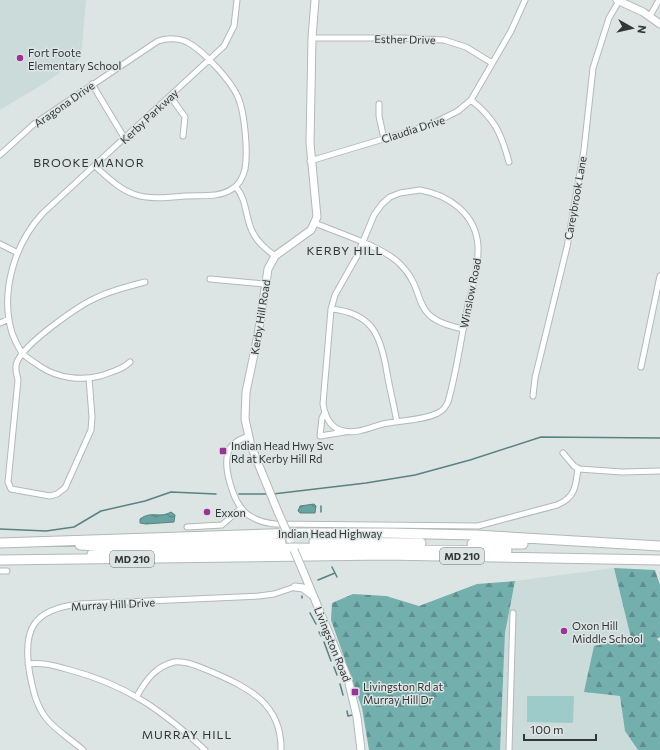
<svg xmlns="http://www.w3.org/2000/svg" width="660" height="750" viewBox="0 0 660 750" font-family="Commissioner,sans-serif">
<defs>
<pattern id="forest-firs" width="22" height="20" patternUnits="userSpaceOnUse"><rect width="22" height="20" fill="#72afad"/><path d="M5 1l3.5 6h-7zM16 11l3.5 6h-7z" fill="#5e8f8e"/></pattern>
<pattern id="water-waves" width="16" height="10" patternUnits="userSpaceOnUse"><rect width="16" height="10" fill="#67a4a2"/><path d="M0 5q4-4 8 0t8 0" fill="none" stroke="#558685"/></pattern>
</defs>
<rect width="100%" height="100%" fill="#dde4e4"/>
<!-- built -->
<path fill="#cadbda" d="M 0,0 L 86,0 L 81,58 L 45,83 L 0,110 Z
M 614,568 L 631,638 L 584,692 L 620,696 L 625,731 L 638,750 L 500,750 L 505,633 L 515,581 Z"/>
<!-- forest -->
<path fill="url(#forest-firs)" d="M 614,568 L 655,570 L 660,585 L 660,637 L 657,639 L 660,642 L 660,750 L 638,750 L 625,731 L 620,696 L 584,692 L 594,646 L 631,638 Z
M 515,581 L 505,633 L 500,750 L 369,750 L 362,708 L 331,620 L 332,603 L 353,594 L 386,596 L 419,606 L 477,584 Z"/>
<!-- pitch -->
<path fill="#9dcbca" d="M 527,696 L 574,696 L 573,723 L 527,722 Z"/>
<!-- water -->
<path fill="url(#water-waves)" stroke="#578382" d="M 314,504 L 316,506 L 315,513 L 300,513 L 298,511 L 300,506 Z
M 171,512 L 175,515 L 174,522 L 146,524 L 140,523 L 140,519 C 152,510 160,519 171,512 Z"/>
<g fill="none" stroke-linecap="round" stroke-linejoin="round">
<!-- stream -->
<path stroke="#578382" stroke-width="1.5" d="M 239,494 L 269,494
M 273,494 L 366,483 L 415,475 L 470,460 L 541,437 L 660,438
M 321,506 L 321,512
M 0,529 L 46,531 L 74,527 L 101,511 L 145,501 L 171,492 L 216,494
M 332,567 L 337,577
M 318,580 L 335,573
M 302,598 L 302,596
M 310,613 L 316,624
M 319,632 L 321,636
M 324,642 L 331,661
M 334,667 L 337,675
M 340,684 L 343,695
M 347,711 L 348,716 L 352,715"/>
<defs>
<path id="street" d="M 650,16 L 659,0
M 312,38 L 400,38 L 444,40 L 466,47 L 492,63
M 92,84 L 125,139
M 170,96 L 185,117 L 183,136
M 471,100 C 495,119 501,133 509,162
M 379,104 L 379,116 L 384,139
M 0,155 L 34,124 L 158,41 C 167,38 179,38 187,42 C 204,51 231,81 238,97 C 245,113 248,153 245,169 C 243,177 239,185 232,189 C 219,198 199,195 185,196 C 138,201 128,197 95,166
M 310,161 L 430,125 L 458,111 L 471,100 L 511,31 L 525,0
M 236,187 C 247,200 245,216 252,231 C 257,242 266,249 275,256
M 420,190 C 449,195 476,214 478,246 C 479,270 470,293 466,315 C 460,344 456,374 448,402 C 446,406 443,411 438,413 C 422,421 401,420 383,424 C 371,427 357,434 344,431 C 330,429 325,416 323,404 L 331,309 L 335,295 L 357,256 L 374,215 L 382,204 L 390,197 L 400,193 Z
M 315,223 C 338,233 381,246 399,263 C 431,294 405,317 463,329
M 0,244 L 16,252
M 210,279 L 264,284
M 331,309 C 373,313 381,336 387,373 C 390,390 394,406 397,422
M 0,323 L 7,320
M 130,362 C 122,370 111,372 100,376 C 81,381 58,378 41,367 C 35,363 29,359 24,355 C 18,349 15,340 12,333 C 0,293 14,244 43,213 L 224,46 L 234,26 L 237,0
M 641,367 L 660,276
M 89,378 L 92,417 L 91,430 L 65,488 L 57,494 L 50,496 L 11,489 L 8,482 L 18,380 C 17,374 14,369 17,362 C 25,343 79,305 98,297 C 113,290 129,286 145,282
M 533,396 L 535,378 L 567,247 L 584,150 L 593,68 L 609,18 L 619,1
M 324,414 L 322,418 L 320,436 L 345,432
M 248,436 C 241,439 234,442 230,448 C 221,464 233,503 247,514 C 255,520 265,523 275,524 L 478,526 L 557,505 C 575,498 576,486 578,468
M 563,453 L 574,466 L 579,469 L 622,472 L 660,471
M 187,527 L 222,525 L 241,508
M 0,571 L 7,571
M 28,664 C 43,662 56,666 70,670 C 127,685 163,711 205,750
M 137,696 C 146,680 155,667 174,662 C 186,660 201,668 212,672 C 249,688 282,704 281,750
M 83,750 C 71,739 55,730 46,718 C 36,705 33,690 30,675 C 22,630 32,609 80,604 L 259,596 L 274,594 L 295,587
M 509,750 L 513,613"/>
<path id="secondary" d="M 617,0 L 643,12 L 660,24
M 278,512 L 251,446 L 245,419 L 246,392 L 258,335 L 268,269 L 275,256 L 311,230 L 317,217 L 310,143 L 312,38 L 315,0
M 303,571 L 348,679 L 357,717 L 361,750
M 295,587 L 303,588 L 312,595"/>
<path id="highway" d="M 314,542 L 421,543
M 0,543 L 298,533 L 386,533 L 476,535 L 660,546
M 472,544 L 523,544
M 80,545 L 98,546 L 281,542
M 92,554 L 293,548 L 507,551
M 0,560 L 385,555 L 660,560"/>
</defs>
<!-- street casing -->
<use href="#street" stroke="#b2b9b9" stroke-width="7"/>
<!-- secondary casing -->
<use href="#secondary" stroke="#b2b9b9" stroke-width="9"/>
<!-- highway casing -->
<use href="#highway" stroke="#b2b9b9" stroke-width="11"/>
<!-- street -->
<use href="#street" stroke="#fff" stroke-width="5"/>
<!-- secondary -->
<use href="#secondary" stroke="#fff" stroke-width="7"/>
<!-- highway -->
<use href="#highway" stroke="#fff" stroke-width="9"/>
<defs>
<path id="secondary-bridge" d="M 278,512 L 290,539
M 294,550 L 303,571"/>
</defs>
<!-- secondary-bridge casing -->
<use href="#secondary-bridge" stroke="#b2b9b9" stroke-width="9" stroke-linecap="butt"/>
<!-- secondary-bridge -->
<use href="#secondary-bridge" stroke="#fff" stroke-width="7"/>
</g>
<!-- markers -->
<g fill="#9a3499" stroke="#dde4e4" stroke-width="1.5">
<circle cx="20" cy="58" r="4"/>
<rect x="219" y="447" width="8" height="8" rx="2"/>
<circle cx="207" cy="512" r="4"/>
<circle cx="564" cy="631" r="4"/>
<rect x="351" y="688" width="8" height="8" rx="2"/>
</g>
<g text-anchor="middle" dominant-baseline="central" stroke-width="3" stroke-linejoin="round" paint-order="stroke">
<!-- shield labels -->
<g fill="#dde4e4" stroke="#666a6a" stroke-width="1">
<rect x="440" y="548" width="44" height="16" rx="3"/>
<rect x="110" y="551" width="44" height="16" rx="3"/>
</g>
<g font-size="10" font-weight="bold" fill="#333636">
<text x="462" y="556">MD 210</text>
<text x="132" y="559">MD 210</text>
</g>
<!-- street labels -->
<g font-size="11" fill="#333636" stroke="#dde4e4">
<text transform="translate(405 39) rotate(1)">Esther Drive</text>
<text transform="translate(64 104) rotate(-35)">Aragona Drive</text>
<text transform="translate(149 116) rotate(-43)">Kerby Parkway</text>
<text transform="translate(413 129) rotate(-18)">Claudia Drive</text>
<text transform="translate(575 198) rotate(-80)">Careybrook Lane</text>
<text transform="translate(470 293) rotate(-79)">Winslow Road</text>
<text transform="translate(260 317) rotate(-81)">Kerby Hill Road</text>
<text x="330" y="533">Indian Head Highway</text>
<text transform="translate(113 604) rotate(-3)">Murray Hill Drive</text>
<text transform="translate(333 644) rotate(68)">Livingston Road</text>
</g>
<!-- poi labels -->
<g font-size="11" fill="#333636" stroke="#dde4e4" text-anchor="start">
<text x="28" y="52">Fort Foote<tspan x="28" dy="13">Elementary School</tspan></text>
<text x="231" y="445">Indian Head Hwy Svc<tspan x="231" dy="13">Rd at Kerby Hill Rd</tspan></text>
<text x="215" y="512">Exxon</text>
<text x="572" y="625">Oxon Hill<tspan x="572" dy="13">Middle School</tspan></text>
<text x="363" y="686">Livingston Rd at<tspan x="363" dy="13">Murray Hill Dr</tspan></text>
</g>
<!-- neighbourhood labels -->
<g font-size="12" letter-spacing="1" fill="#333636" stroke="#dde4e4">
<text x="89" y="162">BROOKE MANOR</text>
<text x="345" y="250">KERBY HILL</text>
<text x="187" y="734">MURRAY HILL</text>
</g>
</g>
<!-- north arrow -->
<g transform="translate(632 28) rotate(98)" stroke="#dde4e4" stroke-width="3" paint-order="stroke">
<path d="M0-3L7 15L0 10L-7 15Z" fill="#333636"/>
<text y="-6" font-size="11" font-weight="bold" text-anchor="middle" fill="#333636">N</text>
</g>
<!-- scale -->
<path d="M524 734v6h72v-6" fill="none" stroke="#333636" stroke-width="2"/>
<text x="530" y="734" font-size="12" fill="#333636" stroke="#dde4e4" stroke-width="3" paint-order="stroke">100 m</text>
</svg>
